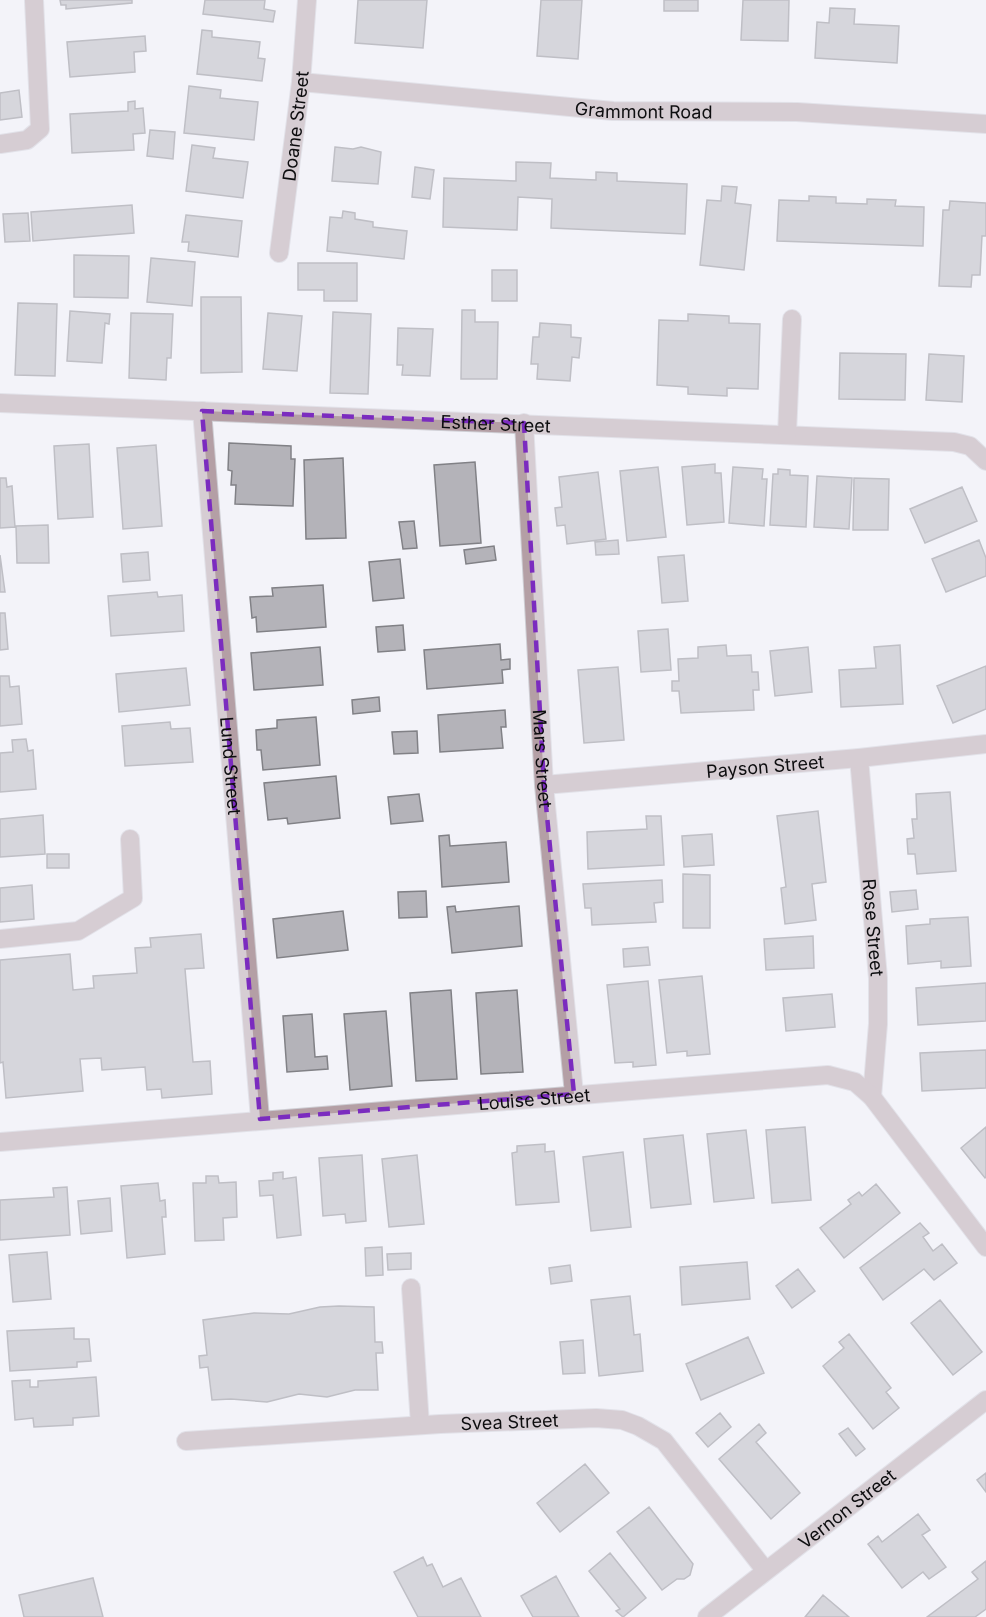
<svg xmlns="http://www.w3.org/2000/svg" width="986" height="1617" viewBox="0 0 986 1617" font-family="Inter,sans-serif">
<rect width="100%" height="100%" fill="#f3f3f9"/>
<!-- building -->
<path fill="#b4b3b9" stroke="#818186" stroke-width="1.5" d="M 60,0 L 132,0 L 132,3 L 66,9 L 66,5 L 61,5 Z
M 205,0 L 265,0 L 264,9 L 275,11 L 273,22 L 203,14 Z
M 358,0 L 427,0 L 423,48 L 355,43 Z
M 541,0 L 582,0 L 578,59 L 537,56 Z
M 664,0 L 698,0 L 698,11 L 664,11 Z
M 743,0 L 789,0 L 788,41 L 741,40 Z
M 830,8 L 855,9 L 854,24 L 899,26 L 897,63 L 815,58 L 817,22 L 829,23 Z
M 202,30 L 212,31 L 212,37 L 260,42 L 258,58 L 265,59 L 262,81 L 197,74 Z
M 145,36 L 146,51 L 134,52 L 135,72 L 70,77 L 67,42 Z
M 189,86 L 221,90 L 220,98 L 258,102 L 254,140 L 184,133 Z
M 19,90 L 22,117 L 0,120 L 0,93 Z
M 135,101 L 135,109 L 143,108 L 145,133 L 133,134 L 134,150 L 72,153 L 70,114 L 128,111 L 128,102 Z
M 150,130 L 175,132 L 173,159 L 147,156 Z
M 192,145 L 215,148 L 213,158 L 248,162 L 243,198 L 186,191 Z
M 335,147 L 353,149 L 361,147 L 381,152 L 378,184 L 332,181 Z
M 516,162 L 551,163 L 550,178 L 596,180 L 596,172 L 617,173 L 617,181 L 687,184 L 685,234 L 551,228 L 552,199 L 518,197 L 517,230 L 443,227 L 444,178 L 516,181 Z
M 415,167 L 434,170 L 430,199 L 412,197 Z
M 722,186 L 737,187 L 735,203 L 751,205 L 744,270 L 700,265 L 707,200 L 721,201 Z
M 809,196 L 836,197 L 836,203 L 867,204 L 867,199 L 896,200 L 895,206 L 924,207 L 923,246 L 777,241 L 779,200 L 809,201 Z
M 950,201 L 986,203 L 986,236 L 982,236 L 980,275 L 972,275 L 971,287 L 939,286 L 943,210 L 949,210 Z
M 132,205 L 134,233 L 33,241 L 31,212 Z
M 343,211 L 355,213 L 355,219 L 373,222 L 373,227 L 407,231 L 404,259 L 327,251 L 330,217 L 342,218 Z
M 28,213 L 30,241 L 5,242 L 3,214 Z
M 186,215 L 242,221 L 238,257 L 188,251 L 189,242 L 182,242 Z
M 74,255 L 129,256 L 128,298 L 74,297 Z
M 151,258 L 195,262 L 192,306 L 147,302 Z
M 298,263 L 357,263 L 357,301 L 324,301 L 324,290 L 298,290 Z
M 492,270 L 517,270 L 517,301 L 492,301 Z
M 201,297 L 241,297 L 242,372 L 201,373 Z
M 18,303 L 57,304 L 55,376 L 15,375 Z
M 462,310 L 475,310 L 475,322 L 498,322 L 497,379 L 461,379 Z
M 70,311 L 110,314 L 109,324 L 105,323 L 102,363 L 67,361 Z
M 333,312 L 371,314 L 368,394 L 330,393 Z
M 131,313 L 173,314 L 171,358 L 167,358 L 166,380 L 129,378 Z
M 268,313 L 302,316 L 297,371 L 263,369 Z
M 688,314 L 729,316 L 729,323 L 760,324 L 758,389 L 727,388 L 727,396 L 688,394 L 688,387 L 657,385 L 659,320 L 688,321 Z
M 540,323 L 571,325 L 571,337 L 581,338 L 579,358 L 572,357 L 570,381 L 537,379 L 538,364 L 531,364 L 533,337 L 539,337 Z
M 398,328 L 433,329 L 430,376 L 402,375 L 403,365 L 397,365 Z
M 840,353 L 906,354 L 905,400 L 839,399 Z
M 929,354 L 964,356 L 962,402 L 926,400 Z
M 229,443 L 291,446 L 291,459 L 295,459 L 293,506 L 235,504 L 236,485 L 231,485 L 232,471 L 228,470 Z
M 89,444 L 93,517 L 58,519 L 54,446 Z
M 156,445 L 162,526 L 123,529 L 117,448 Z
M 343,458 L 346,538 L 306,539 L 304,460 Z
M 475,462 L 481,543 L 440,546 L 434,465 Z
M 715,464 L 715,473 L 721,473 L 724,522 L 687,525 L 682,467 Z
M 658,467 L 666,537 L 627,541 L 620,471 Z
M 733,467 L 763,469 L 762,479 L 767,479 L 764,526 L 729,523 Z
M 778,469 L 790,470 L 790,475 L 808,476 L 806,527 L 770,525 L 773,474 L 778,474 Z
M 598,472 L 606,539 L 567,544 L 565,525 L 557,526 L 555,508 L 562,507 L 559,477 Z
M 817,476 L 852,478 L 849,529 L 814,527 Z
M 0,478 L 6,478 L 7,487 L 12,486 L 15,527 L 0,528 Z
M 854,478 L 889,479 L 888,530 L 853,530 Z
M 962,487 L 977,521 L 925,543 L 910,509 Z
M 414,521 L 417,548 L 403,549 L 399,522 Z
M 48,525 L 49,563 L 17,563 L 16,526 Z
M 618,540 L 619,554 L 596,555 L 595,542 Z
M 979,540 L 986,558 L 986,576 L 946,592 L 932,559 Z
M 494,546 L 496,560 L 466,564 L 464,550 Z
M 148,552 L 150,580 L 123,582 L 121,554 Z
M 0,555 L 5,592 L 0,592 Z
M 684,555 L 688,601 L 662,603 L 658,557 Z
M 400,559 L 404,598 L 373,601 L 369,562 Z
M 323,585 L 326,627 L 257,632 L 256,617 L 252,618 L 250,597 L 273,596 L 272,588 Z
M 157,592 L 158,597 L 182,595 L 184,631 L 111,636 L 108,596 Z
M 0,613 L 5,613 L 8,649 L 0,650 Z
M 403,625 L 405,650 L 378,652 L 376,627 Z
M 668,629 L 671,670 L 641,672 L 638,631 Z
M 500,644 L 501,660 L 510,659 L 510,669 L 502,670 L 503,683 L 427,689 L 424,650 Z
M 726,645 L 727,656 L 751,655 L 752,672 L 758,672 L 759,690 L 753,690 L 754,710 L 681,713 L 679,691 L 672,691 L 672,681 L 679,681 L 678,659 L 698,658 L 698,647 Z
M 900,645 L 903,704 L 841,707 L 839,670 L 876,668 L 874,647 Z
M 320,647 L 323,685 L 254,690 L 251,653 Z
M 808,647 L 812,692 L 775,696 L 770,651 Z
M 986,666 L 986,709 L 953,723 L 937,686 Z
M 618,667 L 624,740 L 584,743 L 578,670 Z
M 186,668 L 190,705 L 119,712 L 116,674 Z
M 0,676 L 9,676 L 10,687 L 19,686 L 22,724 L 0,726 Z
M 379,697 L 380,711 L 353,714 L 352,700 Z
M 505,710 L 506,727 L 501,727 L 503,748 L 440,752 L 438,715 Z
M 316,717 L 320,765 L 263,770 L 261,750 L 257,750 L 256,730 L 277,728 L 277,720 Z
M 170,722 L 171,729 L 190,728 L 193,762 L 125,766 L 122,726 Z
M 417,731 L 418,753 L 394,754 L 392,732 Z
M 26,739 L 28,751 L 33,750 L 36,789 L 0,792 L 0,753 L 13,752 L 12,740 Z
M 336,776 L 340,818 L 288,824 L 287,818 L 268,820 L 264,783 Z
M 950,792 L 956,871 L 917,874 L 915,854 L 908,854 L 907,839 L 914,838 L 912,819 L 917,819 L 916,794 Z
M 419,794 L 423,821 L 391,824 L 388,797 Z
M 818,811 L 826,882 L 812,884 L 816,920 L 785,924 L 781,888 L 786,887 L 777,816 Z
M 43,815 L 45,854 L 0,857 L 0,819 Z
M 646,816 L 661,816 L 664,865 L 588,869 L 587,832 L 647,829 Z
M 712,834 L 714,865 L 684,867 L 682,836 Z
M 449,835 L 450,846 L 506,842 L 509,882 L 442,887 L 439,836 Z
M 47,854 L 69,854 L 69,868 L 47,868 Z
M 683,874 L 710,875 L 710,928 L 683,928 Z
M 662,880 L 663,902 L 654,903 L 656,922 L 592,925 L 591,908 L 585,908 L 583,884 Z
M 32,885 L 34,919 L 0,922 L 0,888 Z
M 916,890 L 918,909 L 892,912 L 890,892 Z
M 426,891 L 427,917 L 399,918 L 398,892 Z
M 455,906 L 456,912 L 519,906 L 522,946 L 452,953 L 447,907 Z
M 343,911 L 348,950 L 277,958 L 273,919 Z
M 968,917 L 971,966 L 941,968 L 941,961 L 908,964 L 906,926 L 930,924 L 930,919 Z
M 201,934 L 204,968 L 185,969 L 193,1062 L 210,1061 L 212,1094 L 162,1098 L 161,1089 L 147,1090 L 145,1067 L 102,1070 L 101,1058 L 80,1059 L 83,1091 L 6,1098 L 3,1062 L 0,1063 L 0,960 L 70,954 L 73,990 L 94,988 L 93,976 L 137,973 L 135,948 L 151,947 L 150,938 Z
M 813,936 L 814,968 L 766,970 L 764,939 Z
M 648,947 L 650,965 L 624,967 L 623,949 Z
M 702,976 L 710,1054 L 687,1056 L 687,1051 L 667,1053 L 659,980 Z
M 648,981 L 656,1065 L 633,1067 L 633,1062 L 615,1063 L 607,985 Z
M 986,983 L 986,1021 L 918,1025 L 916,988 Z
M 451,990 L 457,1079 L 416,1081 L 410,993 Z
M 517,990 L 523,1072 L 481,1074 L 476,993 Z
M 832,994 L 835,1027 L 786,1031 L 783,998 Z
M 386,1011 L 392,1086 L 350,1090 L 344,1014 Z
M 312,1014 L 315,1057 L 327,1056 L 328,1069 L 287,1072 L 283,1016 Z
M 986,1050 L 986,1088 L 922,1091 L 920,1053 Z
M 805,1127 L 811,1200 L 772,1203 L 766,1130 Z
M 986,1127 L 986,1177 L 985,1178 L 961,1148 Z
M 746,1130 L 754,1198 L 714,1202 L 707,1134 Z
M 683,1135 L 691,1204 L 651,1208 L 644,1139 Z
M 545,1144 L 545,1152 L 554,1151 L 559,1202 L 516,1205 L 512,1153 L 517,1152 L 517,1146 Z
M 623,1152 L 631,1227 L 591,1231 L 583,1157 Z
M 362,1155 L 366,1221 L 346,1223 L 345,1214 L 323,1216 L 319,1158 Z
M 417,1155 L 424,1224 L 389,1227 L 382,1159 Z
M 283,1172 L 283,1179 L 296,1177 L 301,1235 L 277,1238 L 273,1195 L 260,1196 L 259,1181 L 273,1180 L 273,1173 Z
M 206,1176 L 218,1176 L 219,1183 L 236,1182 L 237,1217 L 223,1218 L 224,1240 L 195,1241 L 193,1183 L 206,1183 Z
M 158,1183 L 160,1201 L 165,1200 L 166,1217 L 162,1217 L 165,1254 L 127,1258 L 121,1186 Z
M 876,1184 L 900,1213 L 844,1258 L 820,1228 L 851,1204 L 848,1200 L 859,1192 L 862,1196 Z
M 67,1187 L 70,1235 L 0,1240 L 0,1200 L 54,1197 L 53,1188 Z
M 110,1198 L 112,1231 L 81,1234 L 78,1201 Z
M 920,1223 L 929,1233 L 923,1237 L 933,1251 L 942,1244 L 957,1263 L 934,1280 L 924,1269 L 883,1300 L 860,1268 Z
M 382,1247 L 383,1275 L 366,1276 L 365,1248 Z
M 47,1252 L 51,1299 L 13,1302 L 9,1255 Z
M 411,1253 L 411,1269 L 388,1270 L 387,1254 Z
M 747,1262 L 750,1299 L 682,1305 L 680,1267 Z
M 570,1265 L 572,1281 L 551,1284 L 549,1268 Z
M 798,1269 L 815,1291 L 792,1308 L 776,1286 Z
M 630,1296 L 634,1335 L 640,1334 L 643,1371 L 599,1376 L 591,1300 Z
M 940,1300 L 982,1352 L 953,1375 L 911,1323 Z
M 339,1306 L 374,1307 L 375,1342 L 382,1342 L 383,1353 L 376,1353 L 378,1390 L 355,1390 L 327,1397 L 299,1394 L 267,1402 L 231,1399 L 212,1400 L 208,1367 L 200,1368 L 199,1356 L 207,1355 L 203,1320 L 254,1313 L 289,1314 L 320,1307 Z
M 74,1328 L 74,1339 L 89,1339 L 91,1361 L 77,1362 L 77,1367 L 10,1371 L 7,1331 Z
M 849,1334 L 891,1388 L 886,1392 L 899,1408 L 873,1429 L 823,1366 L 844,1348 L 839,1342 Z
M 748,1337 L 764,1373 L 701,1400 L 686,1364 Z
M 583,1340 L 585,1373 L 563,1374 L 560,1342 Z
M 96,1377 L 99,1416 L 73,1418 L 73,1425 L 34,1427 L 33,1418 L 15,1420 L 12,1381 L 30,1380 L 30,1387 L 38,1387 L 38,1381 Z
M 720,1413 L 731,1427 L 708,1447 L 696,1433 Z
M 759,1424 L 766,1433 L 756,1442 L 800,1493 L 771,1519 L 719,1459 Z
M 848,1428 L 865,1449 L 856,1456 L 839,1434 Z
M 585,1464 L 609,1493 L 560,1532 L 537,1503 Z
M 986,1473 L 986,1492 L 977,1480 Z
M 649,1507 L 693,1564 L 690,1575 L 684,1579 L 677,1579 L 662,1590 L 617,1532 Z
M 918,1514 L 930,1530 L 922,1535 L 946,1567 L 929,1579 L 923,1572 L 902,1588 L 868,1544 L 878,1536 L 882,1542 Z
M 610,1553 L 646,1598 L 623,1617 L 616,1611 L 620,1609 L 589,1571 Z
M 423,1557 L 427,1566 L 432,1564 L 443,1587 L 461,1578 L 481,1617 L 418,1617 L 394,1572 Z
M 986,1561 L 986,1609 L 975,1617 L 927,1617 L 978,1579 L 972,1572 Z
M 556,1576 L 579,1617 L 533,1617 L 521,1596 Z
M 93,1578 L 103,1617 L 24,1617 L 19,1595 Z
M 823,1595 L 849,1617 L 805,1617 Z"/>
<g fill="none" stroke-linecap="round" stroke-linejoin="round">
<defs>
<g id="minor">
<path id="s1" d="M 301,82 L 613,111 L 797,112 L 986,124"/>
<path d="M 0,144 L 27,140 L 40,129 L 34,0"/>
<path id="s2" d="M 279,253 L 301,82 L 307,0"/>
<path id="s3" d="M 0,403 L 954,442 L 970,446 L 986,461"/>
<path id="s4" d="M 202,411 L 260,1119"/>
<path id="s5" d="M 524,423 L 544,785 L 574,1094"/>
<path d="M 787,434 L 792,319"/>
<path id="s6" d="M 859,758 L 878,978 L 878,1024 L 872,1097"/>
<path id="s7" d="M 544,785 L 859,758 L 986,744"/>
<path d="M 0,939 L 78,931 L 133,898 L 130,839"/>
<path id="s8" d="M 0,1142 L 828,1075 L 855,1082 L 872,1097 L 986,1247"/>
<path d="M 411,1288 L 420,1425"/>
<path id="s9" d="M 186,1441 L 440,1424 L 596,1418 L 622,1420 L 638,1426 L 664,1441 L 765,1570"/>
<path id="s10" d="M 707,1617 L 986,1400"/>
</g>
</defs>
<!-- minor casing -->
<use href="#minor" stroke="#ceced4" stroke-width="20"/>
<!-- minor -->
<use href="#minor" stroke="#b49fa5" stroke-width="18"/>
</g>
<!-- marked area -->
<path d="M0 0H986V1617H0ZM 202,411 L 524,423 L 544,785 L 574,1094 L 260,1119 Z" fill="#f3f3f9" fill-opacity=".55" fill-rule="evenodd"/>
<path fill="none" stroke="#7b2cbf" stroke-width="4.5" stroke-dasharray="12 8" stroke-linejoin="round" d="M 202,411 L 524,423 L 544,785 L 574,1094 L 260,1119 Z"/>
<g text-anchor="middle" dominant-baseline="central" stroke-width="5" stroke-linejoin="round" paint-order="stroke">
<!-- street labels -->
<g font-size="18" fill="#0d0d0f" stroke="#fff">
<text stroke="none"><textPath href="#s1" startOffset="344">Grammont Road</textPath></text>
<text stroke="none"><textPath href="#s2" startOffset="128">Doane Street</textPath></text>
<text stroke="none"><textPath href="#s3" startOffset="496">Esther Street</textPath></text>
<text stroke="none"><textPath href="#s5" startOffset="336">Mars Street</textPath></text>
<text stroke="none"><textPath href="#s4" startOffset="356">Lund Street</textPath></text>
<text stroke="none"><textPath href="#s7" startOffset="222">Payson Street</textPath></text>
<text stroke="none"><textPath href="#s6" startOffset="170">Rose Street</textPath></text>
<text stroke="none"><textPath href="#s8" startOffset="536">Louise Street</textPath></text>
<text stroke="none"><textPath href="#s9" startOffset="324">Svea Street</textPath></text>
<text stroke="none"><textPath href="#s10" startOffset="177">Vernon Street</textPath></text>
</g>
</g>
</svg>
